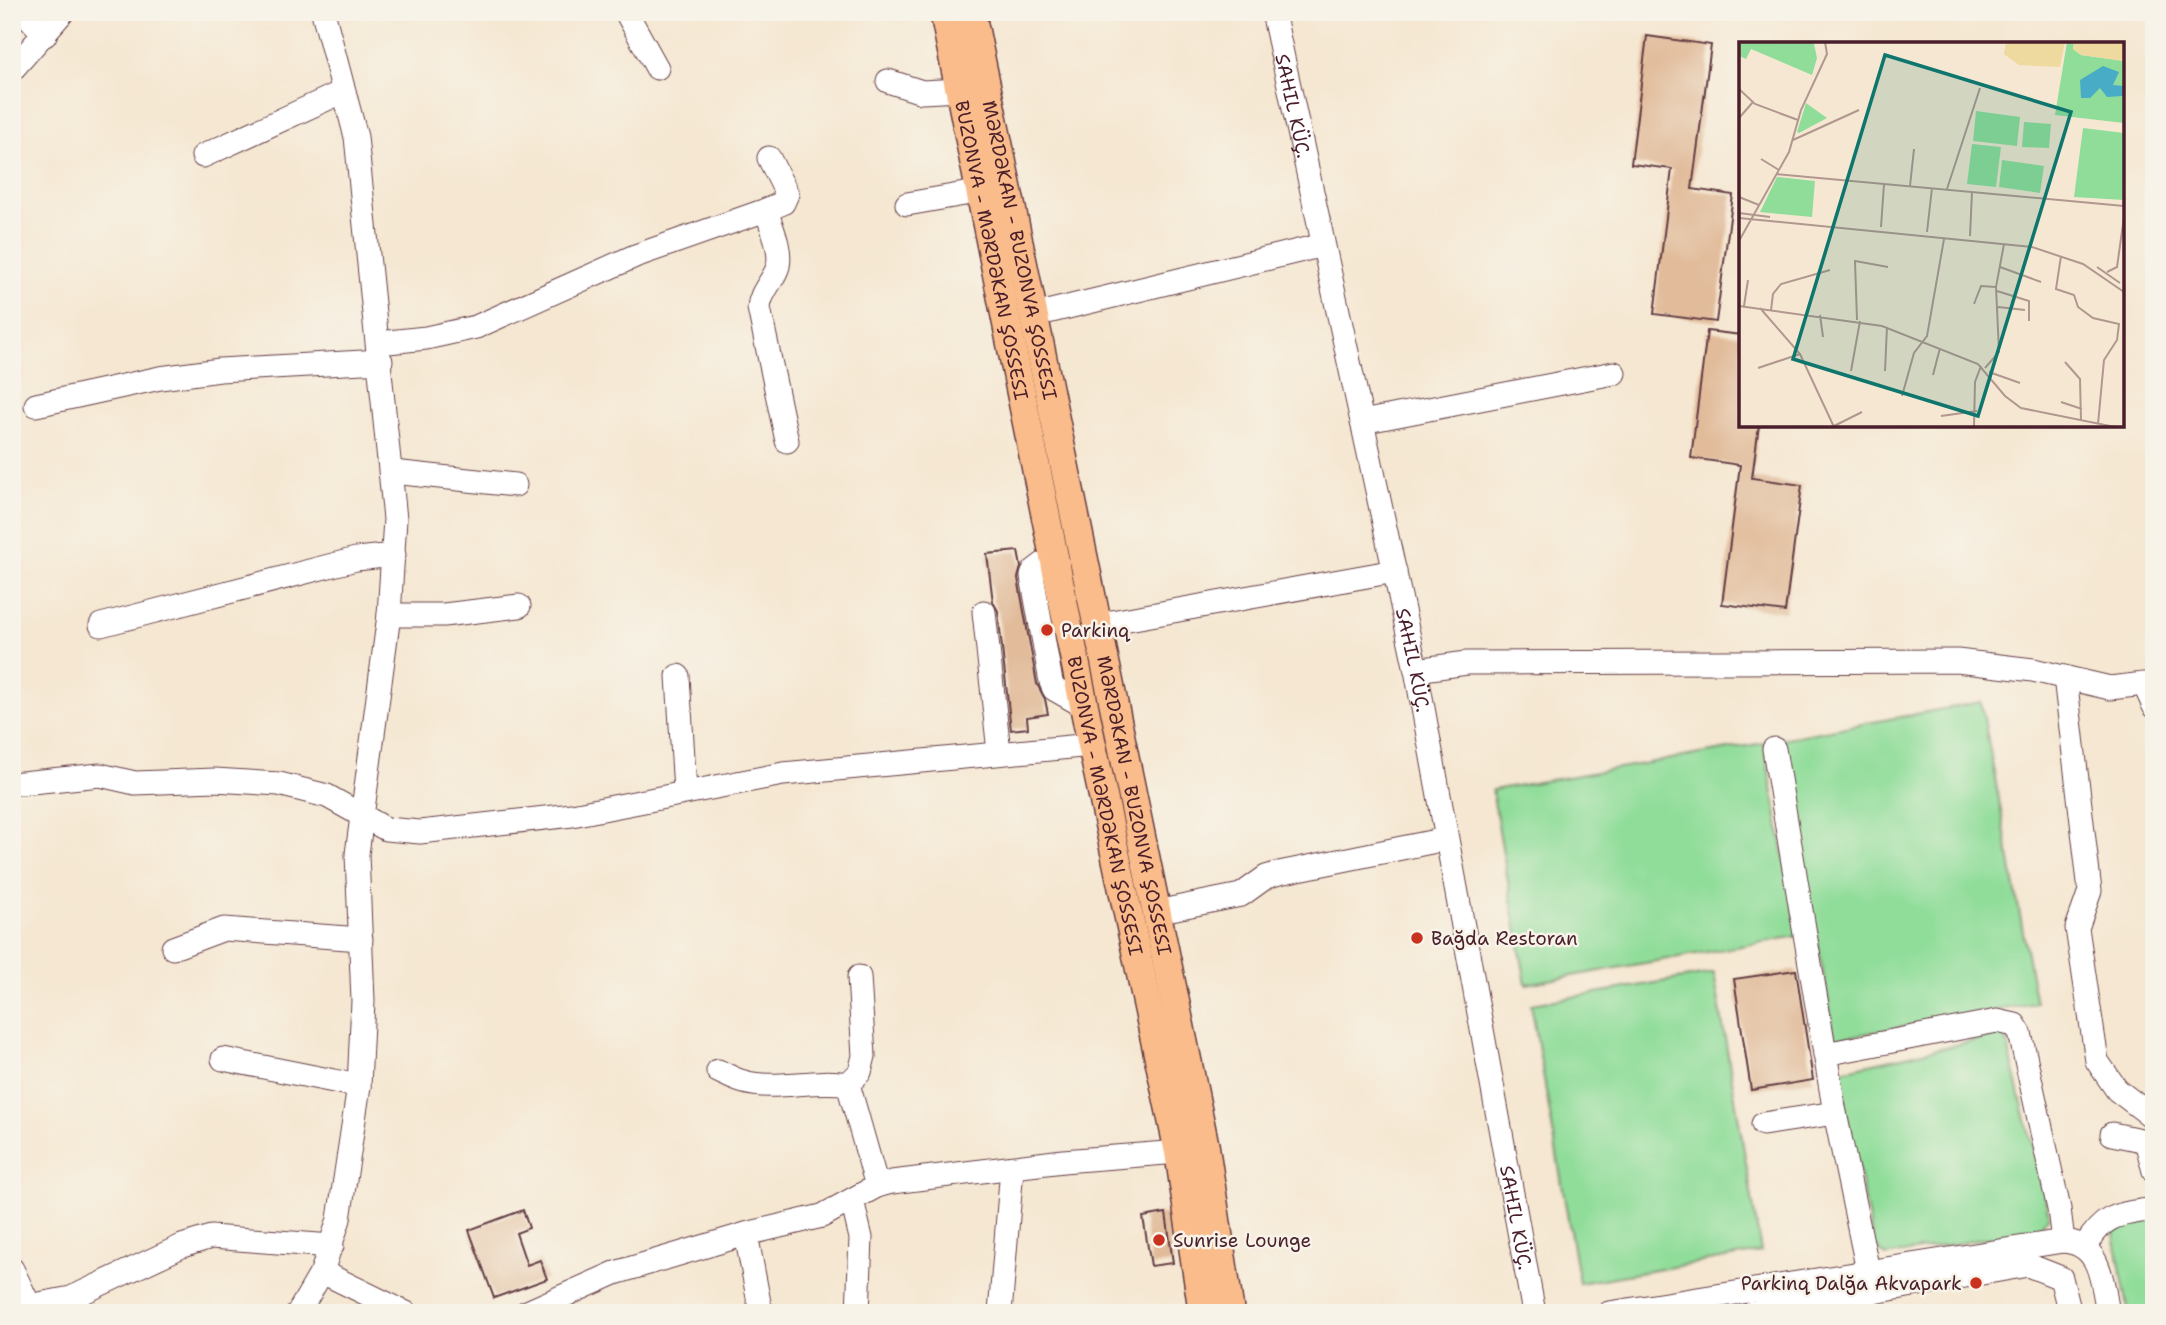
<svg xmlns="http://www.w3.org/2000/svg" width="2166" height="1325" viewBox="0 0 2166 1325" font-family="'Shantell Sans',sans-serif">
<rect width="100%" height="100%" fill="#f7f3e8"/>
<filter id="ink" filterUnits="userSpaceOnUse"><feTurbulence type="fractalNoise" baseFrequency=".0143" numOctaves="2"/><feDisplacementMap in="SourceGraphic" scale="14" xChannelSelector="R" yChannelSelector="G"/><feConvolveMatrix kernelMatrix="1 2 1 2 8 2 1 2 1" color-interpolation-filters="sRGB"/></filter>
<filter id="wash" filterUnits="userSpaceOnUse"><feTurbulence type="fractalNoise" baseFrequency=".00686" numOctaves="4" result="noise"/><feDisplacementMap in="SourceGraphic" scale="28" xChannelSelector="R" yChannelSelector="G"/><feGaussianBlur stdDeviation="1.57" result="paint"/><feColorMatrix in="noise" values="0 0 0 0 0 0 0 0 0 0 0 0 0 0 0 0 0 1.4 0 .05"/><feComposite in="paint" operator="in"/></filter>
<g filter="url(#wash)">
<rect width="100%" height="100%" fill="#f5e7d1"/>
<!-- green -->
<path fill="#90dd9a" stroke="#6d7e62" stroke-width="2" d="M 1981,702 L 2036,1003 L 1835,1039 L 1781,739 Z
M 1764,743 L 1798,936 L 1526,984 L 1492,790 Z
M 1714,973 L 1761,1252 L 1579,1283 L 1531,1004 Z
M 2005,1034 L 2049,1215 L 2039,1229 L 1886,1256 L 1874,1245 L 1838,1071 Z
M 2154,1216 L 2154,1313 L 2129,1313 L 2112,1224 Z"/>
<g id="blocks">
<!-- building -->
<path fill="#e1bb9a" d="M 1647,36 L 1711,45 L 1692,189 L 1733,195 L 1716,322 L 1654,314 L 1672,169 L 1631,164 Z
M 1707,331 L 1741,335 L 1741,425 L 1759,425 L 1752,478 L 1802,485 L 1785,612 L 1722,604 L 1740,465 L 1691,458 Z
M 1018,551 L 1021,567 L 1018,578 L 1037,684 L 1045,699 L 1048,714 L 1027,717 L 1028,728 L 1011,730 L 998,611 L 993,602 L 987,554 Z
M 1796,970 L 1813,1080 L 1751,1090 L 1734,979 Z
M 523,1210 L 529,1228 L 516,1233 L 527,1265 L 540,1260 L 547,1279 L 494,1298 L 469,1230 Z
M 1166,1213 L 1173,1263 L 1151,1266 L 1143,1217 Z"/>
</g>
</g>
<g filter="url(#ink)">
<use href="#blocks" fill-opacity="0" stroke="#643d44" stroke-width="2"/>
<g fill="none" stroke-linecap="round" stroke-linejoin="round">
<defs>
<g id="minor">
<path d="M 24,12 L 45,35"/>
<path d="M 626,12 L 657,68"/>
<path id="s1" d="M 1273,12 L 1416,670 L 1534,1313"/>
<path d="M 12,70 L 63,12"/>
<path d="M 888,81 L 922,92 L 960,90"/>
<path d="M 203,156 L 344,91"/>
<path d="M 907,204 L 982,191"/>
<path d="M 766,210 L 783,203 L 787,194 L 769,158"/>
<path d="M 1035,315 L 1323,245"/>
<path d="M 379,343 L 426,338 L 476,327 L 635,256 L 766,210 C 771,226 782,249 778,266 C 774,281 760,291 759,308 L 787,441"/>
<path d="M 36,405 L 160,378 L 220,370 L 381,361"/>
<path d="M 1362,422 L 1614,373"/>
<path d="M 393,472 L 515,485"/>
<path d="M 1055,555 L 1034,571 L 1032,576 L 1051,682 L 1054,689 L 1084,706"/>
<path d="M 984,612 L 999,752"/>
<path d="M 389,615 L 444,615 L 519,606"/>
<path d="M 101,625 L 356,559 L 394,555"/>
<path d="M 1095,625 L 1395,571"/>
<path d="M 1416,670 L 1467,663 L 1957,661 L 2033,670 L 2110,688 L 2144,684 L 2154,706"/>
<path d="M 678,676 L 685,791"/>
<path d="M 2065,677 L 2090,891 L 2077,928 L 2097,1061 L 2117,1090 L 2154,1118"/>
<path d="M 1774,749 L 1835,1113 L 1868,1271"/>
<path d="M 12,784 L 100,775 L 135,783 L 215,780 L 279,784 L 327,796 L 386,829 L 420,832 L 572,815 L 783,774 L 1092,745"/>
<path d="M 1156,912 L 1241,895 L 1266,877 L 1279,873 L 1446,839"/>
<path d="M 173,948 L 224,929 L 361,939"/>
<path d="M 1825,1054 L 1997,1021 L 2015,1025 L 2020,1033 L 2059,1209 L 2063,1241"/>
<path d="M 223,1059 L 359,1086"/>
<path d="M 718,1071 C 727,1075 735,1080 744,1082 C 774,1091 814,1078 848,1084 L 877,1186"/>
<path d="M 848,1084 L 860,1072 L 864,1056 L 859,977"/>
<path d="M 1763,1124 L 1835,1113"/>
<path d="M 2112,1134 L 2146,1141 L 2154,1171"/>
<path d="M 852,1200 L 861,1238 L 858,1313"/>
<path d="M 746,1234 L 761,1313"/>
<path d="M 2085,1246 C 2106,1213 2117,1215 2154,1209"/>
<path d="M 12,1269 L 30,1307"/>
<path d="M 322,1272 L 406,1313"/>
<path d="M 12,1309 L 71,1298 L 182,1246 L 211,1237 L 332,1246"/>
<path d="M 298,1313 L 322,1272 L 339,1219 L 359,1086 L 363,1001 L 357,854 L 389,615 L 395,519 L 356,137 L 323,12"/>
<path d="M 525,1313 L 615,1273 L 746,1234 L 822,1216 L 877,1186 L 892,1182 L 1063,1161 L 1179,1152"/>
<path d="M 1000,1313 L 1012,1168"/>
<path d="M 1609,1313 L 2063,1241 C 2101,1243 2102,1282 2108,1313"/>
<path d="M 1753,1313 L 2028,1265 L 2061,1278 L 2070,1313"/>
</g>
<g id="major">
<path id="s2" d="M 944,12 L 1092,745 L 1179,1152 L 1203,1313"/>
<path id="s3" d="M 971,12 L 1205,1147 L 1230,1313"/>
</g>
</defs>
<!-- minor casing -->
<use href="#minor" stroke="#643d44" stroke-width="25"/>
<!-- major casing -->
<use href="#major" stroke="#643d44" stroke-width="31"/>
<!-- minor -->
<use href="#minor" stroke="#fff" stroke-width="23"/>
<!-- major -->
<use href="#major" stroke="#f9bc8a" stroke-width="28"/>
</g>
</g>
<!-- markers -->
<g fill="#c8321e" stroke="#f7f3e8" stroke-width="2.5">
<circle cx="1047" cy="630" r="7"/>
<circle cx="1417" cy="938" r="7"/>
<circle cx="1159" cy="1240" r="7"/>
<circle cx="1976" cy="1283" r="7"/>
</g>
<g text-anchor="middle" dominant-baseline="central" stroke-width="5" stroke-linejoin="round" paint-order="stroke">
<!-- street labels -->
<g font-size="19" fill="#4a1f2b" stroke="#f7f3e8">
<text stroke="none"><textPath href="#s1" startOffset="96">SAHIL KÜÇ.</textPath></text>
<text stroke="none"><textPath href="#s2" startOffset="243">BUZONVA - MƏRDƏKAN ŞOSSESI</textPath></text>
<text stroke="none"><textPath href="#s3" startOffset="243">MƏRDƏKAN - BUZONVA ŞOSSESI</textPath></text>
<text stroke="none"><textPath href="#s1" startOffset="663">SAHIL KÜÇ.</textPath></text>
<text stroke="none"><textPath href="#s2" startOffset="810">BUZONVA - MƏRDƏKAN ŞOSSESI</textPath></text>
<text stroke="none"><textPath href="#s3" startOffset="810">MƏRDƏKAN - BUZONVA ŞOSSESI</textPath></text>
<text stroke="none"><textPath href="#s1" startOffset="1230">SAHIL KÜÇ.</textPath></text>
</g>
<!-- poi labels -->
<g font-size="19" fill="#4a1f2b" stroke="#f7f3e8" text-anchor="start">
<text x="1061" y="630">Parkinq</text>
<text x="1431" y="938">Bağda Restoran</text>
<text x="1173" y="1240">Sunrise Lounge</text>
<text x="1962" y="1283" text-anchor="end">Parkinq Dalğa Akvapark</text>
</g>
</g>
<!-- overview -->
<g transform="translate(1739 42)">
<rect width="385" height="385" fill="#f5e7d1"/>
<path d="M 0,0 L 69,0 L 75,2 L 78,16 L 73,33 L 12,7 L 7,17 L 0,14 ZM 328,0 L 335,0 L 334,7 L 342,13 L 385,19 L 385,81 L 316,73 ZM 67,61 L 88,76 L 60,91 L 58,90 ZM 237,69 L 281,75 L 278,104 L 234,99 ZM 285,80 L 312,82 L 310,106 L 283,105 ZM 344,86 L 385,91 L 385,158 L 335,155 ZM 233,102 L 262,105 L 257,145 L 228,142 ZM 263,118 L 305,124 L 301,151 L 260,145 ZM 38,135 L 76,139 L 73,175 L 21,170 Z" fill="#90dd9a"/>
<path d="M 267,0 L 326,0 L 321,25 L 280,23 L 265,12 ZM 335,0 L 385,0 L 385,19 L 342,13 L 334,7 Z" fill="#eeda9e"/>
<path d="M 364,24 L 380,30 L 374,43 L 385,44 L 384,54 L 368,55 L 361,46 L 351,56 L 342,56 L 341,38 Z" fill="#48acc7"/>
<path fill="none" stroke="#b1978f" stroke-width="2" d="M 0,47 L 16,62 L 59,78M 0,76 L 14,60M 54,98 L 120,68M 22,117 L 40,128M 37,132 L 385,164M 171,144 L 175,107M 208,147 L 241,46M 0,155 L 20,163M 0,171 L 31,175M 0,176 L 293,205 L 344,222 L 385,250M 142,185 L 145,142M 188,190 L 193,146M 231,194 L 233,150M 0,199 L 50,110 L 62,68 L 88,12 L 86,0M 322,214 L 317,247 L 335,253 L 339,265 L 354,276 L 380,282 L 378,298 L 365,318 L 359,382M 261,225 L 302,240M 358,225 L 381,241M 368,230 L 378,225 L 385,175M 385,244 L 385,209M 258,249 L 290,259 L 290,279M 235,262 L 242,244 L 257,245M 0,264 L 143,284 L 239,322 L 266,354 L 282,366 L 376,385M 5,264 L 9,238M 259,265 L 286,268M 21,266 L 61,312 L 95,385M 32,268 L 34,252 L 42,242 L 91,228M 81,273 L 84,295M 118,278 L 116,219 L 149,225M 326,320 L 341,337 L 342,379M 19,326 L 61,312M 246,326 L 260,310 L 257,245 L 265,202M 112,329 L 121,279M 146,329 L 148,285M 250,330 L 281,341M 194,333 L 201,306M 163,354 L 175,311 L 188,294 L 205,197M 322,360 L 343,367M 202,374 L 238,369M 95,384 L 123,370M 235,385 L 236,340 L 242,324"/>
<path fill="#0f766e" fill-opacity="0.15" stroke="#0f766e" stroke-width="3.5" d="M 146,13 L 332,70 L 239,374 L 54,317 Z"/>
<rect width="385" height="385" fill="none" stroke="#4a1f2b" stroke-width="3.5"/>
</g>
<!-- margin -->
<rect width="2166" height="1325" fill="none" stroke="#f7f3e8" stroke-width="42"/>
</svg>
